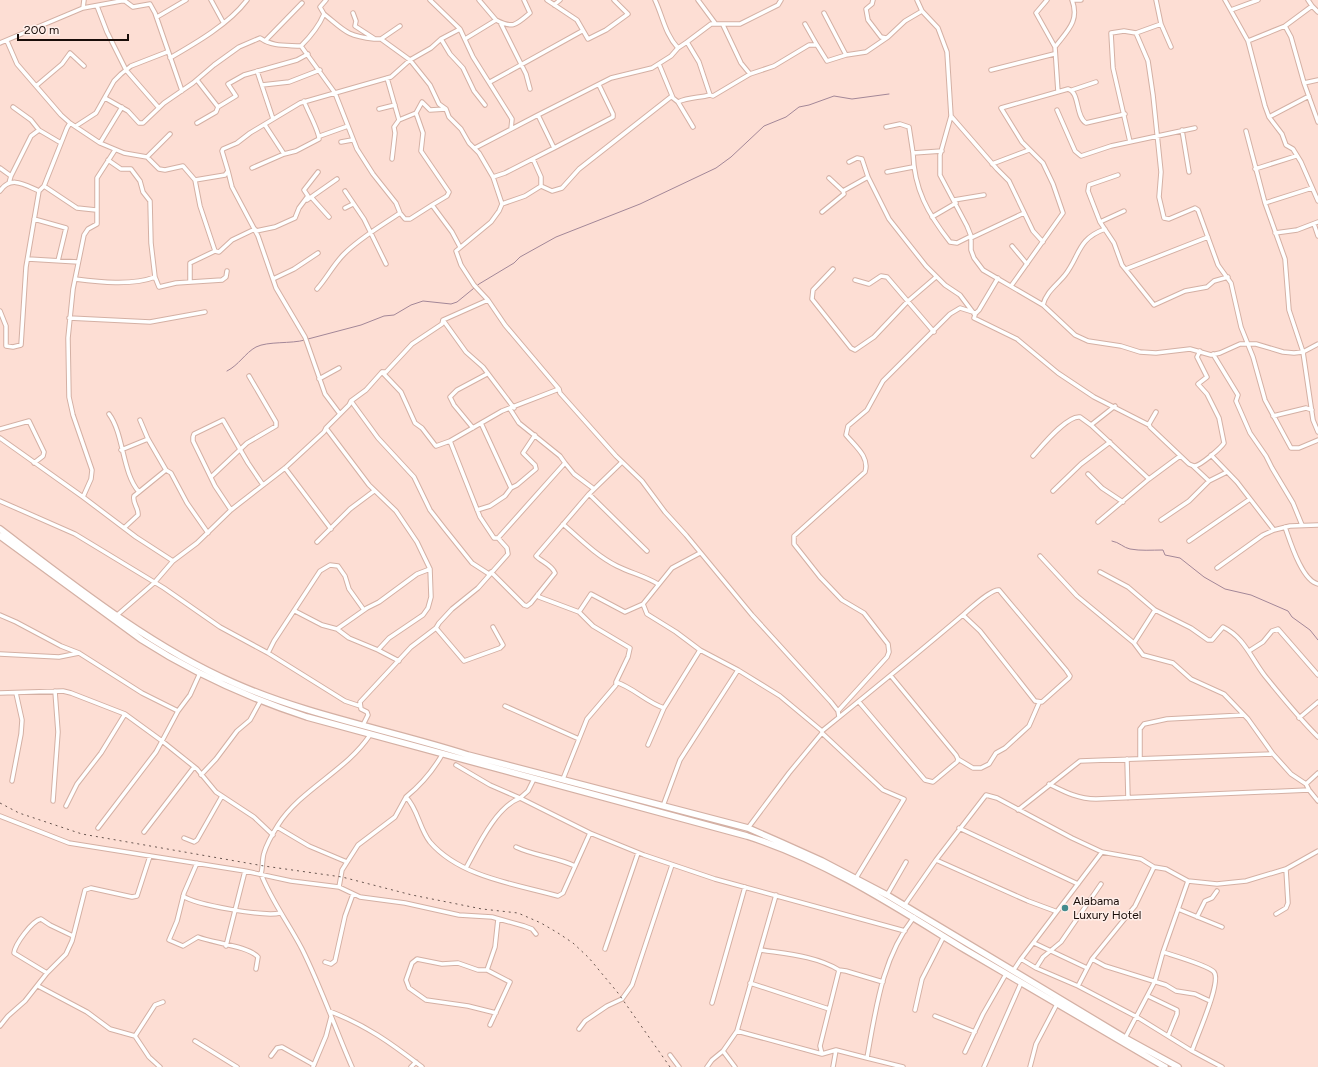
<svg xmlns="http://www.w3.org/2000/svg" width="1318" height="1067" viewBox="0 0 1318 1067" font-family="Figtree,sans-serif">
<rect width="100%" height="100%" fill="#fdded4"/>
<g fill="none" stroke-linecap="round" stroke-linejoin="round">
<!-- stream -->
<path stroke="#a38798" stroke-width="1" d="M 308,339 L 361,325 L 384,316 L 394,315 L 411,305 L 423,301 L 451,304 L 457,302 L 479,284 L 514,263 L 520,257 L 556,237 L 640,204 L 716,168 L 731,157 L 764,126 L 786,117 L 799,107 L 809,105 L 834,96 L 852,99 L 889,94
M 227,371 C 239,365 245,353 256,347 C 268,341 291,344 305,340
M 1112,541 C 1119,542 1124,548 1130,549 C 1141,551 1151,550 1163,550 L 1165,555 L 1180,558 L 1204,577 L 1225,589 L 1251,595 L 1288,611 L 1292,617 L 1310,630 L 1318,640"/>
<defs>
<path id="minor" d="M 211,0 L 223,22
M 430,0 L 460,29 L 473,57 L 512,119 L 511,129
M 479,0 L 496,20
M 547,0 L 577,20 L 588,39 L 606,30 L 628,14 L 614,0
M 698,0 L 715,23
M 873,0 L 872,4 L 866,9 L 868,20 L 881,37 L 886,38
M 917,0 L 922,11 L 938,28 L 947,52 L 951,116 L 940,155 L 940,175 L 967,226 L 971,236 L 971,250 L 974,258 L 983,270 L 1043,305 L 1075,335 L 1088,341 L 1121,346 L 1140,352 L 1156,353 L 1190,349 L 1211,355 L 1220,353 L 1240,344 L 1256,344 L 1283,352 L 1294,353 L 1303,352 L 1318,344
M 1047,0 L 1036,13 L 1055,47 L 1058,92
M 1072,0 L 1081,0
M 1156,0 L 1161,24 L 1171,47
M 1225,0 L 1248,41 L 1265,106 L 1269,117 L 1282,134 L 1286,145 L 1293,149 L 1301,162 L 1318,201
M 1308,0 L 1312,6
M 554,5 L 560,0
M 97,6 L 107,32 L 126,70 L 159,108
M 83,8 L 121,1 L 125,1 L 133,7 L 150,4 L 155,13 L 182,91
M 1231,10 L 1258,0
M 353,13 L 356,21 L 355,26 L 375,39 L 381,39 L 410,60 L 430,85 L 439,104 L 446,109 L 449,117 L 461,129 L 469,143 L 479,153 L 493,177 L 502,204 L 499,211 L 491,222 L 456,251 L 461,265 L 474,285 L 488,300 L 505,325 L 559,389
M 824,13 L 846,55
M 324,14 C 344,30 346,36 374,39
M 157,17 L 186,0
M 501,24 L 526,74 L 530,89
M 805,24 L 817,45
M 723,25 L 741,63 L 750,74
M 1285,26 L 1291,37 L 1304,83
M 1136,33 L 1148,61 L 1153,95 L 1161,172 L 1159,197 L 1164,218 L 1169,219 L 1195,208 L 1198,210 L 1218,265 L 1231,283 L 1241,327 L 1253,357 L 1265,400 L 1291,448 L 1299,448 L 1318,440
M 381,39 L 400,26
M 441,39 L 450,54 L 463,68 L 474,91 L 485,105
M 465,39 L 496,20 C 513,29 516,25 530,13 L 524,0
M 7,41 L 17,64 L 61,115 L 70,123
M 265,41 L 302,3
M 1248,41 L 1285,26 L 1312,6 L 1318,12
M 687,42 L 711,24 L 740,24 L 778,5 L 781,0
M 0,43 L 83,8 L 84,0
M 301,46 L 335,93 L 391,77 L 410,60 L 431,48 L 441,39 L 460,29
M 1055,47 C 1067,31 1080,21 1072,0
M 678,48 L 687,42 L 699,62 L 710,95 L 713,96 L 750,74 L 774,66 L 809,45 L 817,45 L 827,61 L 846,55 L 866,52 L 888,37 L 905,21 L 922,11
M 170,58 C 196,43 229,24 247,0
M 659,64 L 673,98 L 678,102 C 689,97 699,98 710,95
M 991,70 L 1054,54
M 257,71 L 273,119
M 387,78 L 399,120 L 394,127 L 395,133 L 392,159
M 197,80 L 218,107 L 216,112 L 197,123
M 1318,80 L 1304,83 L 1318,122
M 490,82 L 582,31
M 262,85 L 289,82 L 320,70
M 36,86 L 62,64 L 70,53 L 84,66
M 1072,90 L 1096,82
M 105,98 L 128,111 L 139,123 L 143,123 L 164,103 L 193,83 L 214,65 L 239,47 L 260,38 C 273,47 286,45 301,46 C 310,37 319,26 324,14 L 320,7 L 326,0
M 678,102 L 693,127
M 13,107 L 31,120 L 39,130
M 218,107 L 236,96 L 228,84 L 244,75 L 297,60 L 308,54
M 379,109 L 395,105
M 1057,110 L 1075,151 L 1081,156 L 1111,146 L 1195,128
M 416,113 L 423,133 L 421,151 L 449,192 L 447,196 L 432,205 L 452,232 L 460,247
M 538,115 L 611,78 L 652,68 L 671,56 L 678,48 C 665,34 663,17 655,0
M 951,116 L 997,169 L 1009,181 L 1033,231 L 1043,242
M 1269,117 L 1309,96
M 399,120 L 416,113 L 422,102 L 430,110 L 446,109
M 265,125 L 284,154 L 296,151 L 319,139 C 319,131 307,110 304,101
M 76,126 L 96,113 L 114,81 L 121,74 L 131,66 L 167,52
M 886,127 L 900,124 L 909,127 L 913,153 L 942,151
M 1182,130 L 1189,172
M 1246,131 L 1265,203 L 1285,259 L 1289,310 L 1303,352 L 1313,420 L 1318,432
M 320,136 L 348,126
M 341,142 L 352,140
M 1130,142 L 1113,68 L 1111,33 L 1124,31 L 1136,33 L 1161,24
M 100,143 L 122,107
M 475,148 L 538,115 L 554,148 L 505,173 L 493,177
M 554,148 L 613,117 L 613,114 L 599,85
M 115,150 L 97,178 L 97,224 L 88,229 L 84,235 L 73,289 L 68,338 L 69,397 L 73,415 L 92,470 L 91,479 L 83,497 L 136,537 L 173,561
M 913,153 C 914,189 928,214 950,242 L 957,243 L 971,236
M 147,157 L 170,134
M 108,160 L 121,169 L 131,169 L 140,181 L 143,192 L 150,201 L 151,243 L 155,277
M 849,162 L 857,158 L 862,159 L 868,177 L 889,219 L 926,266 L 945,285 L 960,295 L 975,315 L 974,318 L 1017,339 L 1058,373 L 1094,397 L 1149,425
M 992,164 L 1029,150
M 0,168 L 11,176 L 9,183
M 252,168 L 284,154
M 1255,169 L 1296,156
M 228,171 L 222,151 L 223,149 L 237,143 L 250,133 L 300,103 L 335,93 L 357,149 L 373,174 L 396,203 L 400,213 L 405,219 L 410,219 L 432,205
M 887,172 L 913,167
M 1118,175 L 1089,185 L 1088,191 L 1100,222 L 1114,243 L 1122,265 L 1154,305 L 1185,291 L 1207,287 L 1214,281 L 1228,277
M 11,176 L 31,136 L 39,130 L 61,143
M 829,178 L 843,191 L 868,177
M 195,180 L 200,206 L 215,251
M 44,186 L 67,128 L 70,123 L 100,143 L 124,153 L 147,157 L 159,169 L 165,170 L 183,166 L 195,180 L 225,175 L 228,171 L 232,187 L 258,236 L 276,288 L 305,337 L 325,394 L 340,414
M 541,186 L 552,191 L 562,188 L 579,169 L 672,96
M 0,191 C 11,175 25,185 39,191
M 345,191 L 364,219 L 386,264
M 312,198 L 329,217
M 307,200 L 337,179
M 954,200 L 984,195
M 1265,203 L 1312,188
M 502,204 L 525,196 L 541,186 L 541,177 L 533,159
M 345,208 L 353,204
M 822,212 L 844,194 L 843,191
M 932,217 L 956,203
M 34,219 L 66,228 L 58,261
M 1100,222 L 1124,211
M 1314,224 L 1318,236
M 256,231 L 275,227 L 295,218 L 299,208 L 308,196 L 304,190 L 318,172
M 1275,233 L 1297,230 L 1318,222
M 971,238 L 1024,213
M 1012,246 L 1027,264
M 28,259 L 78,262
M 833,269 L 813,290 L 812,299 L 851,348 L 855,350 L 874,337 L 908,301 L 936,277
M 1126,269 L 1208,237
M 75,279 C 99,282 132,286 155,277 L 159,287 L 176,283 L 222,280 L 226,277 L 227,271
M 273,279 L 294,269 L 318,253
M 855,280 L 869,284 L 881,276 L 887,277 L 934,332
M 190,282 L 190,263 L 215,251 L 219,252 L 232,240 L 255,229
M 1011,286 L 1063,213 L 1053,184 L 1043,163 L 1022,142 L 1001,108 L 1068,89 C 1080,92 1075,116 1086,123 L 1125,114
M 317,289 C 327,278 333,265 344,254 C 360,238 381,226 400,213
M 1043,305 C 1046,292 1057,285 1065,275 C 1080,256 1077,239 1105,229
M 0,311 L 6,326 L 6,346 L 13,347 L 21,345 L 26,267 L 39,191 L 44,186 L 77,208 L 96,210
M 69,318 L 150,322 L 205,312
M 443,320 L 466,352 L 483,367 L 514,408
M 1213,354 L 1238,395 L 1236,401 L 1250,433 L 1266,456 L 1272,468 L 1293,503 L 1302,525
M 382,372 L 386,372 L 412,344 L 442,324 L 443,320 L 488,300
M 319,379 L 339,368
M 351,401 L 378,438 L 414,477 L 430,510 L 444,528 L 472,563 L 489,574
M 1156,412 L 1149,424 L 1150,427 L 1189,464 C 1191,465 1193,466 1195,466 C 1201,465 1221,448 1224,443 L 1219,418 L 1207,394 L 1198,384 L 1207,377 L 1197,357 L 1200,351
M 109,414 C 124,434 122,473 139,492
M 1273,416 L 1306,408 L 1312,410
M 140,420 L 148,439 L 166,470
M 481,423 L 511,488
M 326,428 L 369,485 L 396,511 L 417,542 L 430,569 L 431,597 L 428,608 L 423,615 L 389,638 L 378,650
M 473,428 L 454,405 L 450,397 L 457,390 L 487,374
M 0,429 L 29,421 L 44,452 L 43,456 L 34,463
M 0,438 L 83,497
M 121,450 L 148,439
M 1211,455 L 1237,482 L 1274,530
M 1033,456 C 1042,446 1067,415 1080,417 L 1091,425
M 565,463 L 574,474 L 594,489
M 1193,466 L 1209,481 L 1227,472
M 285,468 L 331,529
M 1088,474 L 1102,488 L 1123,502
M 211,477 L 247,443 L 276,426 L 276,422 L 249,376
M 1149,479 L 1180,456
M 1053,491 L 1081,464 L 1110,442
M 589,494 L 647,551
M 0,501 L 75,534 L 164,588 L 220,627 L 268,653 L 345,701 L 360,706
M 231,510 L 215,486 L 193,441 L 193,437 L 194,434 L 223,420 L 248,463 L 263,485
M 477,510 L 490,506 L 505,496 L 511,488 L 517,485 L 536,469 L 535,465 L 523,453 L 535,435
M 1161,520 L 1189,501 L 1209,481
M 1098,522 L 1149,479 L 1091,425 L 1115,406
M 563,524 C 580,539 597,556 617,566 C 631,573 645,576 658,584
M 1285,527 C 1290,541 1302,581 1318,584
M 124,528 L 138,515 C 139,508 132,503 134,496 L 166,470 L 171,473 L 187,503 L 208,533
M 498,538 L 565,463 L 560,456 L 519,423 L 510,409
M 1189,541 L 1250,499
M 317,542 L 350,509 L 374,491
M 1040,556 L 1077,596 L 1134,643
M 1217,568 L 1263,535 L 1274,530 L 1290,526 L 1318,525
M 491,572 L 524,605 L 527,606 L 531,603 L 555,573 C 552,565 542,562 536,556 L 589,494 L 622,462
M 1100,572 L 1128,587 L 1155,610 L 1191,628 L 1208,640 L 1212,640 L 1223,627 C 1244,637 1251,658 1265,676 C 1282,697 1299,718 1318,737
M 538,594 L 539,597 L 579,612 L 593,626 L 630,648 L 628,657 L 616,682
M 1155,610 L 1134,643 L 1143,655 L 1173,663 L 1191,679 L 1224,694 L 1248,719 L 1273,754 L 1291,774 L 1306,784 L 1309,790 L 1318,801
M 295,611 L 322,625 L 337,629 L 349,638 L 378,650 L 399,661
M 579,612 L 591,594 L 625,612 L 643,604
M 0,615 L 16,622 L 61,646 L 79,653 L 142,693 L 178,711 L 190,695 L 200,673
M 116,616 L 154,583 L 173,561 L 197,543 L 231,510 L 285,468 L 324,432 L 326,428 L 349,405 L 351,401 L 366,390 L 382,372 L 401,392 L 415,423 L 422,428 L 435,445 L 436,446 L 450,441
M 436,628 L 464,661 L 500,648 L 503,645 L 493,627
M 337,629 L 367,608 L 379,602 L 417,574 L 430,569
M 700,650 L 676,632 L 647,614 L 643,604 L 672,568 L 700,553
M 1249,651 L 1263,642 L 1272,631 L 1278,629 L 1318,675
M 268,653 L 274,641 L 320,571 L 330,565 L 338,566 L 345,576 L 349,589 L 364,610
M 0,654 L 59,657 L 79,653
M 0,693 L 63,691 L 71,693 L 125,714 L 162,741 L 178,711
M 859,702 L 925,780 L 933,782 L 957,762 L 958,759 L 956,755 L 891,676
M 505,706 L 579,739
M 838,711 L 887,657 L 889,652 L 888,644 L 864,613 L 842,600 L 820,577 L 794,544 L 794,536 L 865,472 C 870,457 855,446 846,435 L 848,426 L 867,410 L 883,381 L 950,314 L 960,308 L 976,313 L 979,310 L 998,278
M 1299,718 L 1318,702
M 363,725 L 368,715 L 367,712 L 361,709 L 360,702 L 411,647 L 436,628 L 439,623 L 452,609 L 478,588 L 508,554 L 507,548 L 498,538 L 494,538 L 480,517 L 450,441 L 502,411 L 559,389 L 560,393 L 616,456 L 642,481 L 665,512 L 686,535 L 752,615 L 831,702 L 838,711 L 839,717
M 822,733 L 883,790 L 904,799 L 856,878
M 648,745 L 664,708 L 700,650 L 738,670
M 443,753 C 433,771 422,784 406,797 C 418,809 419,828 430,842 C 460,877 515,884 558,896 L 563,893 L 590,833 L 520,798 L 528,791 L 534,779
M 1140,758 L 1140,729 L 1144,724 L 1167,719 L 1244,715
M 958,759 L 973,768 L 981,768 L 989,764 L 996,753 L 1005,748 L 1029,726 L 1039,703
M 1127,759 L 1128,798
M 456,765 L 490,785 L 520,798 C 496,807 478,846 466,868
M 201,775 L 216,759 L 237,731 L 250,720 L 261,700
M 563,779 L 587,719 L 616,685 L 616,682 C 634,688 646,702 664,708
M 12,781 L 21,734 L 22,720 L 16,693
M 1049,784 C 1065,792 1078,799 1096,799 L 1309,790
M 1306,784 L 1318,773
M 53,801 L 58,732 L 55,691
M 66,806 L 77,784 L 101,753 L 125,714
M 663,806 L 680,760 L 738,670 L 780,696 L 822,731
M 1018,810 L 1080,761 L 1273,754
M 0,816 L 69,843 L 245,871 L 291,881 L 339,887 L 360,897 L 405,903 L 459,915 L 492,917 L 524,926 L 532,929 L 536,934
M 277,827 L 309,846 L 347,862
M 98,828 L 156,752 L 162,741 L 197,769 L 216,792 L 254,817 L 273,835
M 748,828 L 789,773 L 822,733 L 822,731 C 869,693 917,654 964,614 C 971,608 991,589 999,590 L 1066,670 L 1070,676 L 1069,678 L 1042,702 L 1035,701 L 980,631 L 963,615
M 959,828 L 1078,884
M 144,832 L 194,767
M 590,833 L 644,855 L 715,879 L 905,931
M 184,838 L 194,842 L 197,840 L 222,796
M 516,847 C 535,856 556,857 575,866
M 936,860 L 1028,901 L 1055,911
M 197,863 L 184,893 L 177,921 L 169,940 L 183,946 L 198,937 C 213,943 248,946 258,957 L 256,969
M 339,887 L 342,870 L 358,845 L 395,817 L 406,797
M 887,895 L 906,862
M 183,896 C 196,905 265,917 280,913
M 904,906 L 936,860 L 986,795 L 997,798 L 1072,838 L 1102,852 L 1141,859 L 1154,867 L 1166,869 L 1188,881 L 1217,884 L 1246,881 L 1286,869 L 1318,851
M 1178,909 L 1222,927
M 1276,914 L 1286,908 L 1288,903 L 1286,869
M 1197,917 L 1205,901 L 1212,898 L 1217,891
M 1034,943 L 1087,968
M 226,946 L 245,871
M 605,949 L 638,853
M 761,950 C 787,954 816,956 839,970
M 1163,952 C 1172,955 1210,966 1214,972 C 1222,982 1196,1038 1192,1051
M 1021,959 L 1102,852
M 1092,959 L 1105,966 L 1166,985 L 1176,991 L 1195,994 L 1210,1001
M 325,962 L 331,964 L 335,961 L 345,916 L 353,894
M 1036,968 L 1043,957 L 1061,942 L 1101,884
M 487,970 L 510,982 L 490,1025
M 1013,971 L 1021,959 L 1036,968 L 1078,986 L 1137,1017 L 1192,1051 L 1222,1067
M 47,973 L 14,953 C 15,944 32,921 41,919 L 50,925 L 73,936
M 750,983 L 829,1009
M 38,986 L 87,1012 L 110,1029 L 135,1036 L 149,1057 L 160,1067
M 1078,986 L 1092,959 L 1135,906 L 1154,867
M 1148,996 L 1177,1010 L 1177,1014 L 1168,1036
M 712,1003 L 745,887
M 915,1010 L 922,979 L 944,936
M 329,1011 C 366,1025 391,1043 422,1067
M 496,1013 L 468,1006 L 426,1000 L 409,988 L 406,980 L 412,963 L 417,959 L 442,964 L 458,963 L 478,970 L 487,970 L 495,947 L 498,919
M 935,1016 L 975,1032
M 0,1026 L 8,1016 L 25,1001 L 47,973 L 66,954 L 72,941 L 85,890 L 91,888 L 132,897 L 137,896 L 150,856
M 579,1029 L 585,1021 L 607,1006 L 622,999 L 632,985 L 672,865
M 737,1031 L 822,1054 L 836,1050 L 867,1058 C 876,1008 882,958 914,917
M 135,1036 L 155,1005 L 163,1002
M 1125,1038 L 1155,981 L 1163,952 L 1188,881
M 195,1041 L 237,1067
M 965,1052 L 983,1014 L 1006,974
M 822,1054 L 820,1046 L 839,970 L 846,971 L 883,982
M 670,1055 L 679,1067
M 271,1056 L 277,1048 L 282,1047 L 314,1065
M 867,1058 L 903,1067
M 313,1067 L 326,1036 L 331,1017
M 352,1067 C 335,1028 321,987 302,949 C 288,922 272,902 261,874 C 263,867 262,859 264,853 C 267,843 273,833 278,825 C 301,789 346,771 370,735
M 411,1067 L 416,1062
M 707,1067 L 712,1060 L 723,1051
M 735,1067 L 723,1051 L 737,1031 L 776,895
M 833,1067 L 836,1050
M 984,1067 L 1021,983
M 1030,1067 L 1036,1044 L 1057,1004"/>
<path id="primary" d="M 0,529 C 72,584 151,647 234,683 C 309,716 390,730 468,755 L 748,828 L 782,843 L 822,861 L 887,895 L 1125,1038 L 1178,1067
M 0,536 L 142,640 C 193,673 249,698 307,717 L 747,836 C 826,861 894,906 964,949 C 1031,989 1098,1028 1165,1067"/>
</defs>
<!-- minor casing -->
<use href="#minor" stroke="#d4b0a4" stroke-width="5.5"/>
<!-- primary casing -->
<use href="#primary" stroke="#d4b0a4" stroke-width="8"/>
<!-- minor -->
<use href="#minor" stroke="#fff" stroke-width="3.5"/>
<!-- primary -->
<use href="#primary" stroke="#fff" stroke-width="5.5"/>
<!-- rail -->
<path stroke="#68554f" stroke-width="1" stroke-dasharray="2 4" stroke-linecap="butt" d="M 0,803 L 19,813 L 82,834 L 264,866 L 342,877 L 412,895 L 482,909 L 518,913 L 541,923 L 558,933 L 573,943 L 589,958 L 618,993 L 670,1067"/>
</g>
<!-- markers -->
<circle fill="#438b8d" stroke="#ffefea" stroke-width="1.5" cx="1065" cy="908" r="4"/>
<g text-anchor="middle" dominant-baseline="central" stroke-width="3" stroke-linejoin="round" paint-order="stroke">
<!-- poi labels -->
<g font-size="12" fill="#190d09" stroke="#ffefea" text-anchor="start">
<text x="1073" y="901">Alabama<tspan x="1073" dy="14">Luxury Hotel</tspan></text>
</g>
</g>
<!-- scale -->
<path d="M18 34v6h110v-6" fill="none" stroke="#190d09" stroke-width="2"/>
<text x="24" y="34" font-size="12" fill="#190d09" stroke="#ffefea" stroke-width="3" paint-order="stroke">200 m</text>
</svg>
